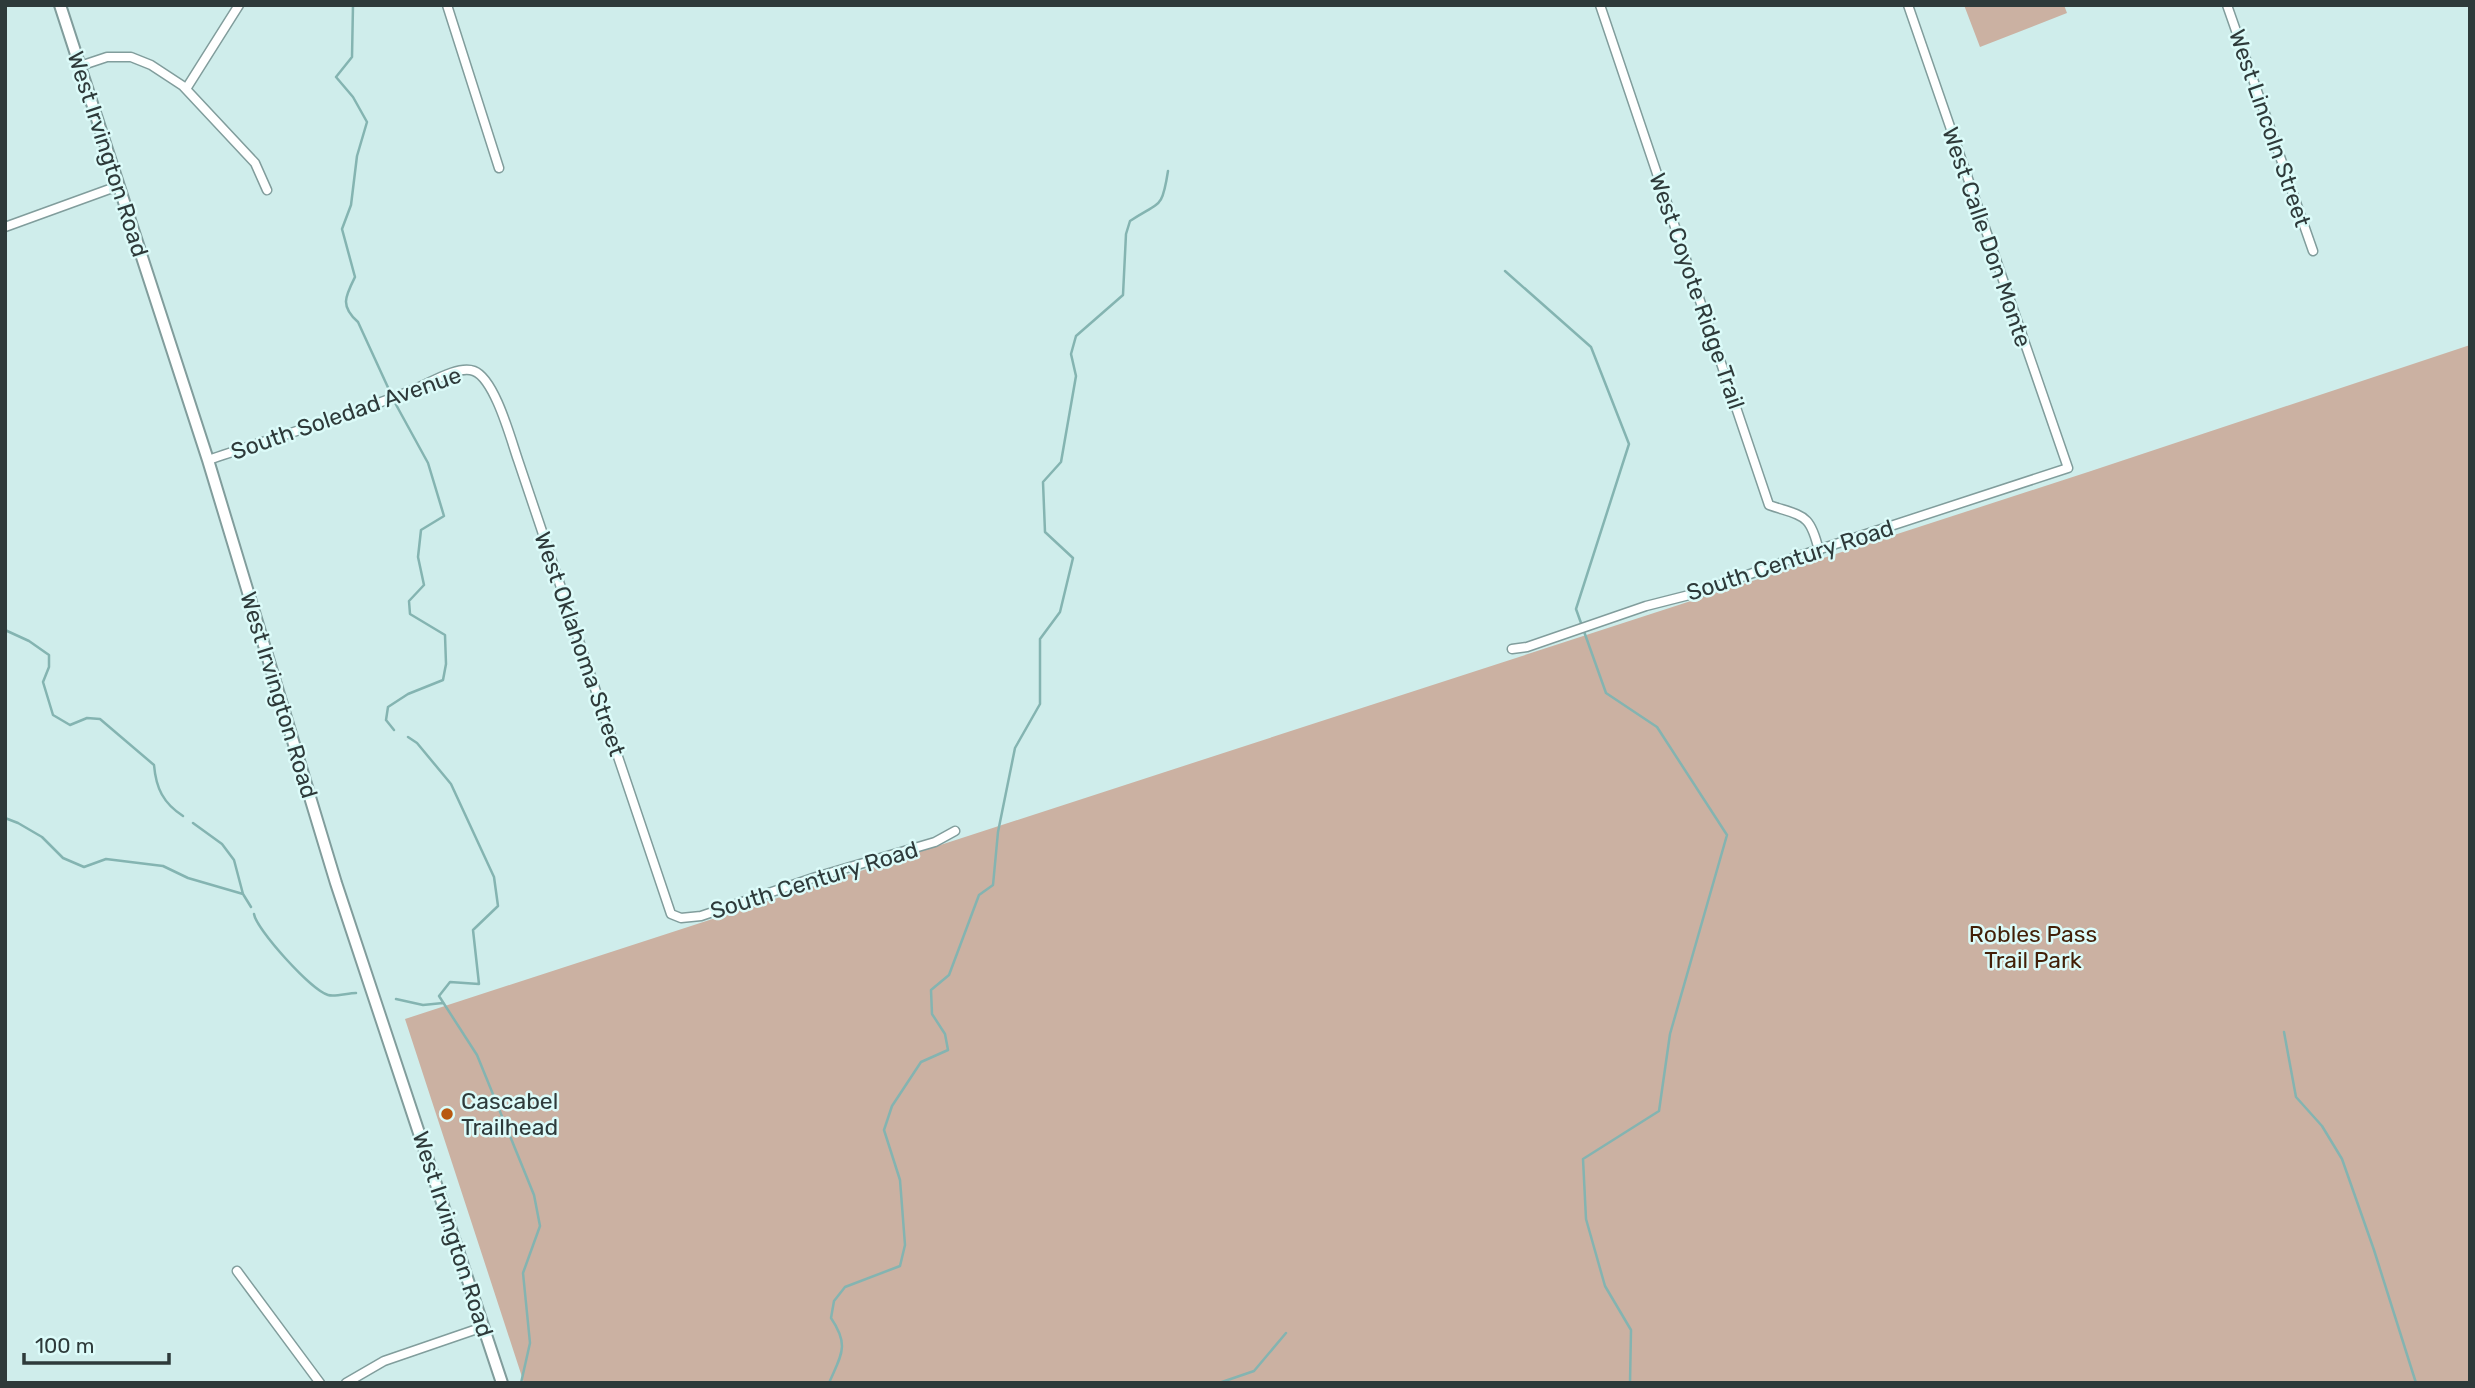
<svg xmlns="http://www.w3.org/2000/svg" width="2475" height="1388" viewBox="0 0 2475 1388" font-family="Rubik,sans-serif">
<rect width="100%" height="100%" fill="#cfedeb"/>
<!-- green -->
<path fill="#cbb1a2" d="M 1964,5 L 2064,5 L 2067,13 L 1980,47 Z
M 2470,345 L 2470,1383 L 524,1383 L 405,1019 L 2088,472 Z"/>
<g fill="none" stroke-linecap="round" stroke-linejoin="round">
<!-- stream -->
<path stroke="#84b4b1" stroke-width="2.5" d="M 353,5 L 352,57 L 336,77 L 353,97 L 367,122 L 357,156 L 351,205 L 342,229 L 355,277 C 345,297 340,306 358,322 L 391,394
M 1505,271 L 1591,347 L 1629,444 L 1576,609 L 1606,693 L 1657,727 L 1727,835 L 1670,1034 L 1659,1111 L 1583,1159 L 1586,1219 L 1605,1286 L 1631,1330 L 1630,1383
M 394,401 L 428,463 L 444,516 L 421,530 L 418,557 L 424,585 L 409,601 L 410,614 L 445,635 L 446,664 L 443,680 L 408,694 L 388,707 L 386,720 L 394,730
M 5,630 L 29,641 L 49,655 L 49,667 L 43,682 L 53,715 L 70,725 L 87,718 L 100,719 L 154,765 C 156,788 163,803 183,816
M 408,737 L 417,743 L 451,784 L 494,877 L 498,906 L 473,930 L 479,984 L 450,982 L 439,996 L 477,1055 L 534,1195 L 540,1226 L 523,1273 L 530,1343 L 521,1383
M 5,818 L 18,823 L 42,837 L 63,858 L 84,867 L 106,859 L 163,866 L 188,878 L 243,894 L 251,907
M 193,823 L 222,844 L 234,860 L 243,894
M 254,914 C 256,929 311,990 328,995 C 335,997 348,993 356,993
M 396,999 L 423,1005 L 443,1003
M 2284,1032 L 2296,1097 L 2322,1126 L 2342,1159 L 2374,1250 L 2416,1383
M 829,1383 C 841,1355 850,1346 831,1318 L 834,1301 L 845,1287 L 900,1266 L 905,1245 L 900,1180 L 884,1130 L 892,1106 L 921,1062 L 948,1050 L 945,1034 L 932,1014 L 931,990 L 949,975 L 979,895 L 993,885 L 998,832 L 1015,748 L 1040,704 L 1040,639 L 1060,612 L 1073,558 L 1045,532 L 1043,482 L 1061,462 L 1076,376 L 1071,354 L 1076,336 L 1123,295 L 1126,234 L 1130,221 C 1160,201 1162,210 1168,171
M 1219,1383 L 1254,1371 L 1286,1333"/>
<defs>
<path id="minor" d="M 447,5 L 499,168
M 1600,5 L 1769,505 C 1804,517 1810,513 1819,551
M 2227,5 L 2313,251
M 80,66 L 107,57 L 131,57 L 151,65 L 183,86 L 255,163 L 267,190
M 186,89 L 239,5
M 5,227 L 118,186
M 208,460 C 276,437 349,416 415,389 C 430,383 458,365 474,371 C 495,379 511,440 518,460 L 671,914 L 681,918 L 701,916 L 816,877 L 935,842 L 955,831
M 1512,649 L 1527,647 L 1646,606 L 1701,592 L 1802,555 L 2068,468 L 1908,5
M 237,1271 L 320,1383
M 346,1383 L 384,1361 L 483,1327"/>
<path id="secondary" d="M 60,5 L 208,460 L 336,883 L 502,1383"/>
</defs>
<!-- minor casing -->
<use href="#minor" stroke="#819d9c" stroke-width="11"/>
<!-- secondary casing -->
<use href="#secondary" stroke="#819d9c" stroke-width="14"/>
<!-- minor -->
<use href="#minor" stroke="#fff" stroke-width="8"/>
<!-- secondary -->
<use href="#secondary" stroke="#fff" stroke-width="10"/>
</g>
<!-- markers -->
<circle fill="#b85910" stroke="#dcfbf9" stroke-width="2.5" cx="447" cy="1114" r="7"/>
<g text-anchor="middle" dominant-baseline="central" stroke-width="5" stroke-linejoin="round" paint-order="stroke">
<!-- street labels -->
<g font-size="23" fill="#2e3a3a" stroke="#dcfbf9">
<text transform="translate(2270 128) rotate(71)">West Lincoln Street</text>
<text transform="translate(108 154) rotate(72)">West Irvington Road</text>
<text transform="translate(1987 237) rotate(71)">West Calle Don Monte</text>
<text transform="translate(1697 291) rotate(71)">West Coyote Ridge Trail</text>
<text transform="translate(346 413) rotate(-19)">South Soledad Avenue</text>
<text transform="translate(1790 560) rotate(-18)">South Century Road</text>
<text transform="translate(580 644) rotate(71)">West Oklahoma Street</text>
<text transform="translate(279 695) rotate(73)">West Irvington Road</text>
<text transform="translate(814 880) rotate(-17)">South Century Road</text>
<text transform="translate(453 1234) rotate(72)">West Irvington Road</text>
</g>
<!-- park labels -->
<g font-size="23" fill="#421f07" stroke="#dcfbf9">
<text x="2033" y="934">Robles Pass<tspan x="2033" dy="26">Trail Park</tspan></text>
</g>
<!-- poi labels -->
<g font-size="23" fill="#2e3a3a" stroke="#dcfbf9" text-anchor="start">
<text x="461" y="1101">Cascabel<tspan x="461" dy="26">Trailhead</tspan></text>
</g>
</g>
<!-- border -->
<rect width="2475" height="1388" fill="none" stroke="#2e3a3a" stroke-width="14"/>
<!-- scale -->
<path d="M24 1353v10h145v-10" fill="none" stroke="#2e3a3a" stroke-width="3.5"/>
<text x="35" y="1353" font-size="21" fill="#2e3a3a" stroke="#dcfbf9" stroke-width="5" paint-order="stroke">100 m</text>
</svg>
